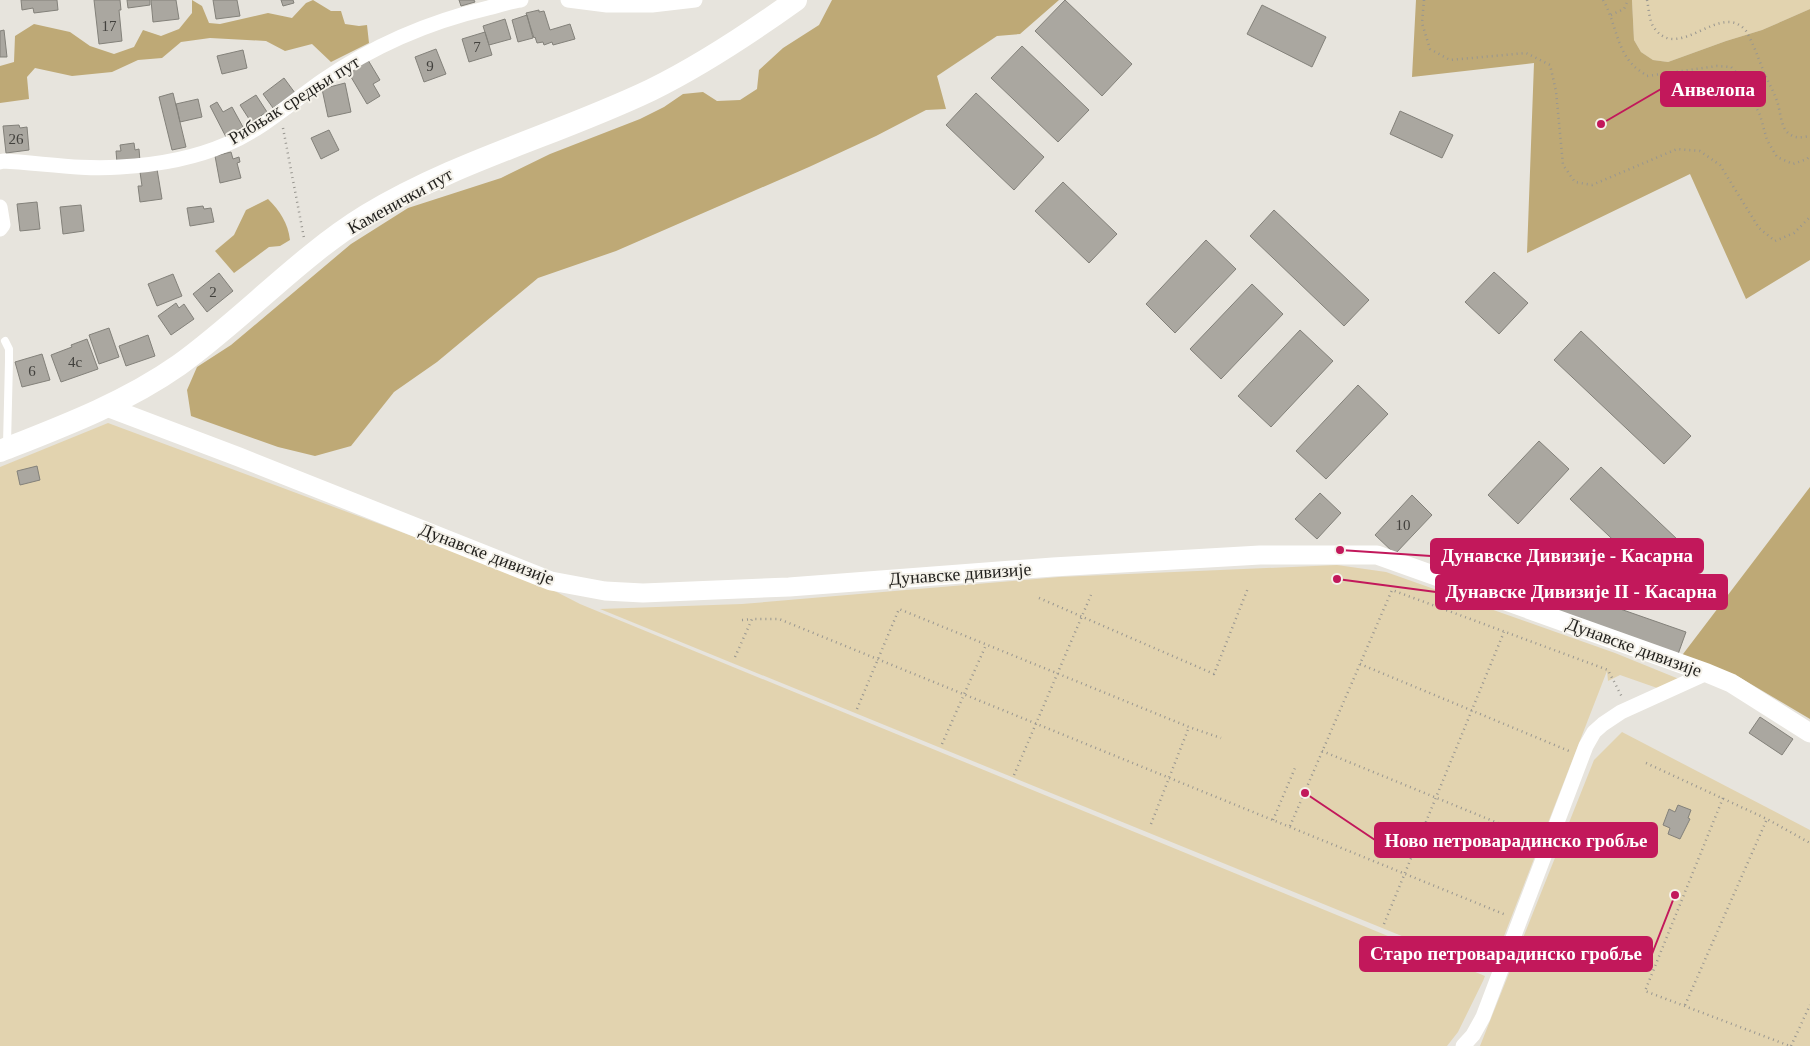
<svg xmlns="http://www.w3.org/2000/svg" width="1810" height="1046" viewBox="0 0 1810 1046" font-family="'Times New Roman',serif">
<rect width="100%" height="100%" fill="#e7e4dd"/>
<!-- green -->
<path fill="#e2d3af" d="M 1632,0 L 1810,0 L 1810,9 L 1762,30 L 1726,41 L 1668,62 L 1653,60 L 1641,52 L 1634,40 Z
M 108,423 L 541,584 L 580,604 L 1485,976 L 1483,981 L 1458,1032 L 1447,1046 L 0,1046 L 0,467 Z
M 1337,565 L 1386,572 L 1615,653 L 1679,679 L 1660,689 L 1620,675 L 1608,681 L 1607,671 L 1490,972 L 600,609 L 742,604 L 1059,577 Z
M 1622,732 L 1810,830 L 1810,1046 L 1480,1046 L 1594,760 Z"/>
<!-- forest -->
<path fill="#bea976" d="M 192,0 L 202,6 L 209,23 L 220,24 L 268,13 L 292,18 L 306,3 L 313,0 L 331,11 L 341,11 L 345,24 L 359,26 L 367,25 L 369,43 L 331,62 L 312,44 L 285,51 L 266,41 L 210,38 L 181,42 L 162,58 L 138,60 L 112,72 L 72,76 L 35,68 L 27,77 L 29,99 L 0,103 L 0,66 L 14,62 L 15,36 L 34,24 L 70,32 L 90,46 L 114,54 L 134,47 L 143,30 L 161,36 L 179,29 L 192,13 Z
M 832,0 L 1059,0 L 1020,34 L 997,36 L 937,76 L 946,109 L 926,110 L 876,136 L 809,167 L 616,251 L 538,278 L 437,362 L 394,392 L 351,446 L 315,456 L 278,447 L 191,416 L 187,390 L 197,367 L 231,345 L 351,244 L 408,208 L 501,178 L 550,154 L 640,119 L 664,107 L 683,94 L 703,92 L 717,101 L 740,100 L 757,89 L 759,70 L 783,48 L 819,25 Z
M 1416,0 L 1632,0 L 1634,40 L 1641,52 L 1653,60 L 1668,62 L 1726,41 L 1762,30 L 1810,9 L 1810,260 L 1746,299 L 1690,174 L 1527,253 L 1534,63 L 1412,77 Z
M 268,199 C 280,211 288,223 290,240 L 280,246 L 269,247 L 234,273 L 215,251 L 234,235 L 246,210 Z
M 1810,487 L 1810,719 L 1739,677 L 1710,665 L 1680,658 Z"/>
<!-- building -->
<path fill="#aaa7a0" stroke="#83817a" d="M 21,0 L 57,0 L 58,10 L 34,13 L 33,8 L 22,10 Z
M 94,0 L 120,0 L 121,10 L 119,10 L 122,41 L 99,44 Z
M 127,0 L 150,0 L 150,5 L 128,8 Z
M 151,0 L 176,0 L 179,19 L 153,22 Z
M 213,0 L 237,0 L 240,16 L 216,19 Z
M 281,0 L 293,0 L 294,3 L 283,6 Z
M 459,0 L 474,0 L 475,2 L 461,6 Z
M 1065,0 L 1132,64 L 1102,96 L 1035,31 Z
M 1262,5 L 1326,37 L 1312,67 L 1247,34 Z
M 539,10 L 539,12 L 544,11 L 550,30 L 570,24 L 575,39 L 553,45 L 552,42 L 544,45 L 543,42 L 537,43 L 535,37 L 534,38 L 526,13 Z
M 527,15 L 533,38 L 518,42 L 512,20 Z
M 505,19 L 511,39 L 489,45 L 483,26 Z
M 4,30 L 7,57 L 0,57 L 0,31 Z
M 485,32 L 492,55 L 469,62 L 462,39 Z
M 1022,46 L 1089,110 L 1058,142 L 991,78 Z
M 436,49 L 446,74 L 424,82 L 415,57 Z
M 243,50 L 247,68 L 222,74 L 217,56 Z
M 368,60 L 380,80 L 373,84 L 380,96 L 367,104 L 348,72 Z
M 284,78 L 295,93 L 273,108 L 263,94 Z
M 345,83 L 351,112 L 328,117 L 322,89 Z
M 173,93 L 186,147 L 172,150 L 159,97 Z
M 976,93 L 1044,157 L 1014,190 L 946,125 Z
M 256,95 L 267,112 L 251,122 L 240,105 Z
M 198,99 L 202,117 L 180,122 L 176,104 Z
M 217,102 L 223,112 L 232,107 L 243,127 L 226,137 L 210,106 Z
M 1400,111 L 1453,135 L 1442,158 L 1390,134 Z
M 19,125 L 20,128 L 27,127 L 29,150 L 6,153 L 3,126 Z
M 329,130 L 339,150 L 321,159 L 311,138 Z
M 134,143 L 135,150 L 139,149 L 140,161 L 117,163 L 116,151 L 121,151 L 120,145 Z
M 231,152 L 233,159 L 239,157 L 240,162 L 237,163 L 241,178 L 220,183 L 215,156 Z
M 157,169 L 162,199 L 140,202 L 138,186 L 142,186 L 140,172 Z
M 1063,182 L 1117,234 L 1089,263 L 1035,211 Z
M 37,202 L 40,229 L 20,231 L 17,204 Z
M 81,205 L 84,231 L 63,234 L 60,207 Z
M 203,206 L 204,209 L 211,208 L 214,222 L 190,226 L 187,208 Z
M 1274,210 L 1369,300 L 1344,326 L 1250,236 Z
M 1206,240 L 1236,269 L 1175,333 L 1146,304 Z
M 1494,272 L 1528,303 L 1499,334 L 1465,302 Z
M 219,273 L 233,291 L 207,312 L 193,294 Z
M 173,274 L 182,296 L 157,306 L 148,284 Z
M 1252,284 L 1283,314 L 1221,379 L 1190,349 Z
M 176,303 L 179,308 L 184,304 L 194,319 L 171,335 L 158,316 Z
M 109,328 L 119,357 L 99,364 L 89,335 Z
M 1300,330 L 1333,361 L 1271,427 L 1238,396 Z
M 1581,331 L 1691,436 L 1664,464 L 1554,360 Z
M 148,335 L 155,356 L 126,366 L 119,346 Z
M 87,339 L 98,369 L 61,382 L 51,355 L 72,347 L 71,345 Z
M 42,354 L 50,380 L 22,387 L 15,362 Z
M 1358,385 L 1388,414 L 1326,479 L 1296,451 Z
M 1539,441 L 1569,469 L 1518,524 L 1488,495 Z
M 37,466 L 40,480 L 20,485 L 17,471 Z
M 1601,467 L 1697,558 L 1666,590 L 1570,499 Z
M 1320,493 L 1341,513 L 1317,539 L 1295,519 Z
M 1412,495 L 1432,515 L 1395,554 L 1375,535 Z
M 1543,582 L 1686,632 L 1677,657 L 1535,607 Z
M 1760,717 L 1793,739 L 1782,755 L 1749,733 Z
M 1678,805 L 1691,810 L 1688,818 L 1690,819 L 1680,839 L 1668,834 L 1670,828 L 1663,825 L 1669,809 L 1675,812 Z"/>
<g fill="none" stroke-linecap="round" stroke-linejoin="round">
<!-- path -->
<path stroke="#989690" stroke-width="2.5" stroke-dasharray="1 4" stroke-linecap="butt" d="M 1424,0 L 1422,23 L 1430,49 L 1450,60 L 1526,53 L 1550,65 L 1556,91 L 1563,165 L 1575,182 L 1592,185 L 1677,149 L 1700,151 L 1720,165 L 1759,228 L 1775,241 L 1794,233 L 1810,217
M 1603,0 C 1615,20 1616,47 1632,64 C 1636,69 1642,72 1647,76 L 1717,66 L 1731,67 L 1742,78 L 1760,115 L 1767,140 L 1777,157 L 1793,164 L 1807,159 L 1810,156
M 1647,0 C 1649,9 1649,22 1655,29 C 1680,62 1721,0 1746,31 C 1753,43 1758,57 1763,70 C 1767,80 1773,90 1777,101 C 1781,112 1780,129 1791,135 C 1797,139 1804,137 1810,136
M 1611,15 L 1624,9 L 1628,0
M 283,128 L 304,238
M 1039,598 L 1214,674 L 1248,588
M 742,620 L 752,619
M 735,657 L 752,619 L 779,619 L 1506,915
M 1360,664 L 1569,751
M 857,709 L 899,609 L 1189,727 L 1221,738
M 942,744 L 986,645
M 1322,751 L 1532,837
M 1646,763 L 1767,819 L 1810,843
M 1014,775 L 1091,595
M 1723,798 L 1645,991 L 1790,1046
M 1273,820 L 1295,768
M 1151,824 L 1189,727
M 1290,826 L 1392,590 L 1608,670 L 1622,697
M 1384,924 L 1504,632
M 1685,1005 L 1767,819
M 1791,1046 L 1810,1005"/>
<!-- service -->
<path stroke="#fff" stroke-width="8" d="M 5,341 L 9,349 L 9,361 L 7,444"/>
<!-- minor -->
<path stroke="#fff" stroke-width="15" d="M 568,0 L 607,5 L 652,5 L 695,0
M 0,162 L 3,161 C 42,163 81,170 120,167 C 156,165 195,158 227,144 C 262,129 291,103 322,81 C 373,46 428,22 488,8 C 498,6 510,1 521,0
M 0,207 L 3,225 L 0,229
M 1463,1046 L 1473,1035 L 1483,1017 L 1586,746 L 1594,732 L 1603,724 L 1621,712 L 1707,673"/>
<!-- tertiary -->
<path stroke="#fff" stroke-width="19" d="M 107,407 L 239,457 L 551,581 L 605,591 L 643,593 L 789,587 L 1053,567 L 1260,555 L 1377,555 L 1707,673 L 1731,683 L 1810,733"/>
<!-- secondary -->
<path stroke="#fff" stroke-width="22" d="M 0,451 C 61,427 125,403 179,365 C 243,319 300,256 367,215 C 456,161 557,135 651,90 C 702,65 750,33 796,0"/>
</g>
<g text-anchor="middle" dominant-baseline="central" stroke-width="4" stroke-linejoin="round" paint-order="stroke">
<!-- number labels -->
<g font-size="15" fill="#42413d">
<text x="109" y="26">17</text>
<text x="477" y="47">7</text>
<text x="430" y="66">9</text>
<text x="16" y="139">26</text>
<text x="213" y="292">2</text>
<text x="75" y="362">4c</text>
<text x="32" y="371">6</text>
<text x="1403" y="525">10</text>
</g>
<!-- street labels -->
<g font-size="18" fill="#201f1c" stroke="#f5f2ea">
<text transform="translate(294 100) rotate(-32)">Рибњак средњи пут</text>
<text transform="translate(400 201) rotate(-29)">Каменички пут</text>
<text transform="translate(487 554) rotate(21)">Дунавске дивизије</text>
<text transform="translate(960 574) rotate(-4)">Дунавске дивизије</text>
<text transform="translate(1634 647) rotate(20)">Дунавске дивизије</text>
</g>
</g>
<!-- callouts -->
<path fill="none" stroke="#c2185b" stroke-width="2" d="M1601 124L1661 89M1340 550L1431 556M1337 579L1436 592M1305 793L1375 840M1675 895L1652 954"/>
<g fill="#c2185b" stroke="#f5f2ea" stroke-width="2">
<circle cx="1601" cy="124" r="5"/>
<circle cx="1340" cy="550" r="5"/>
<circle cx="1337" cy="579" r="5"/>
<circle cx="1305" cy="793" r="5"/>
<circle cx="1675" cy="895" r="5"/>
</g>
<g fill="#c2185b" stroke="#c2185b" stroke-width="2">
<rect x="1661" y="72" width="104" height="34" rx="5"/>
<rect x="1431" y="539" width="272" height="34" rx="5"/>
<rect x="1436" y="575" width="291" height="34" rx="5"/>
<rect x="1375" y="823" width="282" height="34" rx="5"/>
<rect x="1360" y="937" width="292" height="34" rx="5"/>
</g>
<g font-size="19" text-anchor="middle" font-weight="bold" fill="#fff">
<text x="1713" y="96">Анвелопа</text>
<text x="1567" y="562">Дунавске Дивизије - Касарна</text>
<text x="1581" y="598">Дунавске Дивизије II - Касарна</text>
<text x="1516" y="847">Ново петроварадинско гробље</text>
<text x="1506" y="960">Старо петроварадинско гробље</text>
</g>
</svg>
